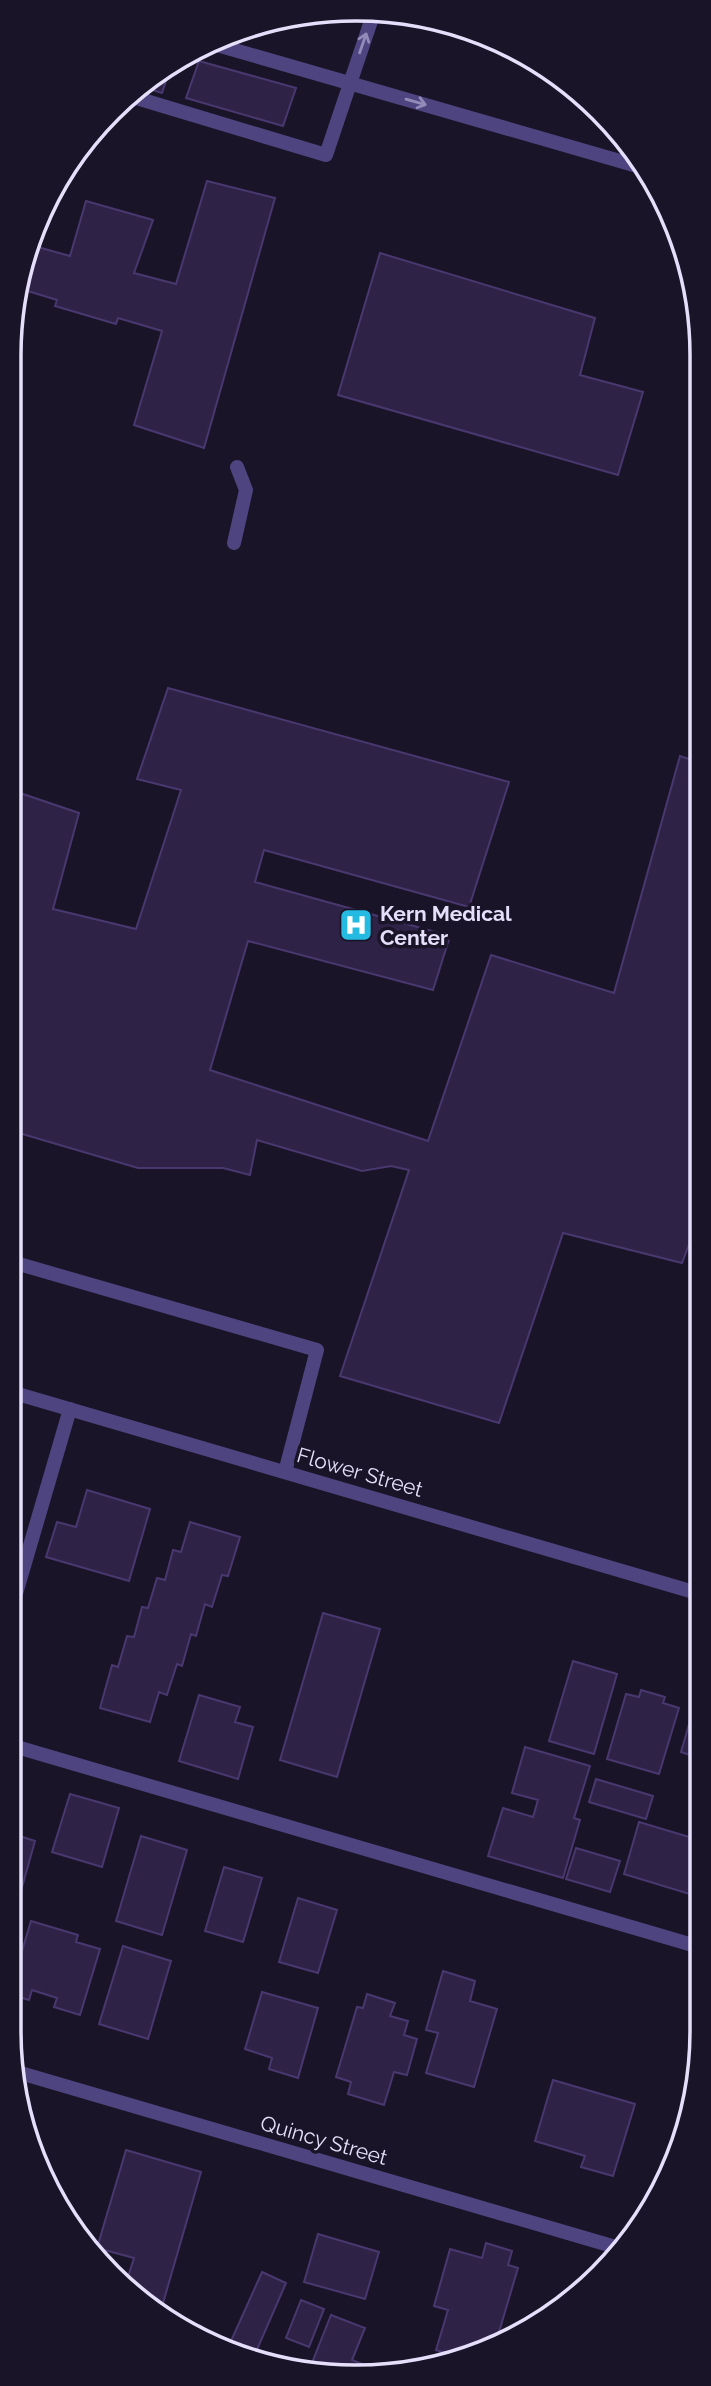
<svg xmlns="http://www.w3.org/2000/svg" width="711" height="2386" viewBox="0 0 711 2386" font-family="Raleway,sans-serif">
<rect width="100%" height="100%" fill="#1a1428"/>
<!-- building -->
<path fill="#2e2346" stroke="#49386f" stroke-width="2" d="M 199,61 L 296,88 L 283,126 L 186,98 Z
M 172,63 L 162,93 L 143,87 L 163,67 Z
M 207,181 L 275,198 L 204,448 L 134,425 L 162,331 L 118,318 L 116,324 L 55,306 L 57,300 L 21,289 L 15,307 L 15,287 L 38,234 L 34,246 L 70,256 L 86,201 L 153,220 L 134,273 L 176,284 Z
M 380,253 L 595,318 L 580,375 L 643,392 L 618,475 L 338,395 Z
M 168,688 L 509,782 L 469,907 L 264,850 L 255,882 L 450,936 L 433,990 L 248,941 L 210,1070 L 428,1141 L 491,955 L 614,993 L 680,756 L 698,762 L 697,1223 L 682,1263 L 563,1233 L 499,1423 L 340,1376 L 409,1170 L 391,1166 L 362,1171 L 257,1140 L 250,1175 L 223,1168 L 138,1168 L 12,1131 L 14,791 L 79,813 L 53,909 L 136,929 L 181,790 L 137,779 Z
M 87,1490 L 150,1509 L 129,1581 L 46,1557 L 57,1522 L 76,1527 Z
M 190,1522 L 240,1537 L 228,1576 L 222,1575 L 212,1607 L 205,1604 L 196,1636 L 191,1634 L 182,1666 L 177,1664 L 167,1695 L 159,1692 L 150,1722 L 100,1708 L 112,1665 L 118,1667 L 127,1636 L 134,1637 L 142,1607 L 148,1608 L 157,1578 L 165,1580 L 173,1550 L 181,1552 Z
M 323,1613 L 380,1629 L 337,1777 L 280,1760 Z
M 573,1661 L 617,1674 L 594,1754 L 549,1741 Z
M 641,1690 L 665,1697 L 663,1703 L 679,1708 L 659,1774 L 607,1759 L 626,1694 L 639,1697 Z
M 199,1695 L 240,1707 L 235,1722 L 253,1727 L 238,1779 L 179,1761 Z
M 696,1700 L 696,1757 L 681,1752 Z
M 525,1747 L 590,1766 L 574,1818 L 580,1820 L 563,1878 L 488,1856 L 503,1808 L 533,1817 L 538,1800 L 512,1793 Z
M 596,1779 L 653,1796 L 646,1819 L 589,1802 Z
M 70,1794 L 119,1808 L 102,1867 L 52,1852 Z
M 639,1822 L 696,1839 L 696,1896 L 624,1874 Z
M 10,1833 L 35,1841 L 17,1905 L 9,1903 Z
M 141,1836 L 187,1850 L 162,1935 L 116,1921 Z
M 576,1848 L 620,1861 L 610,1892 L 566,1879 Z
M 224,1867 L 262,1878 L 243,1942 L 205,1931 Z
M 298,1898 L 337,1910 L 318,1973 L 279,1962 Z
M 31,1921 L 78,1935 L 76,1942 L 100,1949 L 80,2015 L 54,2007 L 57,1998 L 32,1990 L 29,2000 L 9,1994 Z
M 9,1924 L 15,1926 L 9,1945 Z
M 123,1946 L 171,1961 L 148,2039 L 99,2024 Z
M 443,1971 L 475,1981 L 470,2001 L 497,2009 L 474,2087 L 426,2073 L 438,2033 L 426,2030 Z
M 262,1992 L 318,2008 L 298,2078 L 269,2069 L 272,2058 L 245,2049 Z
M 367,1994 L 395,2003 L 390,2016 L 408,2021 L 404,2035 L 417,2039 L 407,2075 L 394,2072 L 384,2105 L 348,2094 L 351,2082 L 336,2077 L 357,2007 L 363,2008 Z
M 553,2080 L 635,2104 L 613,2176 L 581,2167 L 585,2156 L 535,2141 Z
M 126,2150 L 201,2172 L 161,2310 L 126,2283 L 134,2258 L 97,2248 Z
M 318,2234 L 379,2252 L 365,2299 L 304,2282 Z
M 486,2243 L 512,2251 L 508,2265 L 518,2268 L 496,2342 L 462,2358 L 436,2350 L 448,2310 L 434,2306 L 450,2249 L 482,2258 Z
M 262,2272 L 286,2283 L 256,2352 L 231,2341 Z
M 301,2300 L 324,2309 L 309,2347 L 286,2338 Z
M 331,2315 L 365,2328 L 352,2360 L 377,2370 L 308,2373 Z
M 170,2317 L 201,2326 L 198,2338 Z"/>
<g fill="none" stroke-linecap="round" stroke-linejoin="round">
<!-- service -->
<path stroke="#4e4580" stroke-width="14" d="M 412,15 L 481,37
M 217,45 L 644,168
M 133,97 L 326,155 L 373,15
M 234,543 L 246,490 L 237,467
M 12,1262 L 317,1350 L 285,1472
M 10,1745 L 696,1946"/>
<!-- minor -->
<path stroke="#4e4580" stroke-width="14" d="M 10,1614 L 70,1409
M 17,2072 L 619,2248"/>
<!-- tertiary -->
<path stroke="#4e4580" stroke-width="14" d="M 11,1392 L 697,1593"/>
</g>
<!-- one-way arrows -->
<defs><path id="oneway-shaft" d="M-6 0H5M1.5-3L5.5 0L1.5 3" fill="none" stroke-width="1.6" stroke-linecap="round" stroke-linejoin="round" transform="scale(1.75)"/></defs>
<g stroke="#928ab7">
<use href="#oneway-shaft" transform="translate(363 43) rotate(-71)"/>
<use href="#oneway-shaft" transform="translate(416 102) rotate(16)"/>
</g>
<!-- icons -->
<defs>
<symbol id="hospital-square" viewBox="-11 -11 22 22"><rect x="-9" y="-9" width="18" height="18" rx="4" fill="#24bae1" stroke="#1a1428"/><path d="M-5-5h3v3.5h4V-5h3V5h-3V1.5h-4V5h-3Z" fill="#fff"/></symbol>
</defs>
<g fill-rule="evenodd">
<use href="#hospital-square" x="337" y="906" width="38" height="38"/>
</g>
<g text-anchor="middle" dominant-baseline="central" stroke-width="7" stroke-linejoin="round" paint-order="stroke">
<!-- poi labels -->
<g font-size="21" font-weight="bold" fill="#e5dffb" stroke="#1a1428" text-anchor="start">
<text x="380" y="913">Kern Medical<tspan x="380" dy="24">Center</tspan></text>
</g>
<!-- street labels -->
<g font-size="21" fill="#e5dffb" stroke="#1a1428">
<text transform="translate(360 1472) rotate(16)">Flower Street</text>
<text transform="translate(324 2140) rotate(16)">Quincy Street</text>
</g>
</g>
<!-- crop -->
<path d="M0 0H711V2386H0ZM355 21H356A334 334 0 0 1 690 355V2031A334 334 0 0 1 356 2365H355A334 334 0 0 1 21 2031V355A334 334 0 0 1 355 21Z" fill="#1a1428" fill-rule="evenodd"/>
<path fill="none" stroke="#e5dffb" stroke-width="3.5" d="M355 21H356A334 334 0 0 1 690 355V2031A334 334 0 0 1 356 2365H355A334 334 0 0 1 21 2031V355A334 334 0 0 1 355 21Z"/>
</svg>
